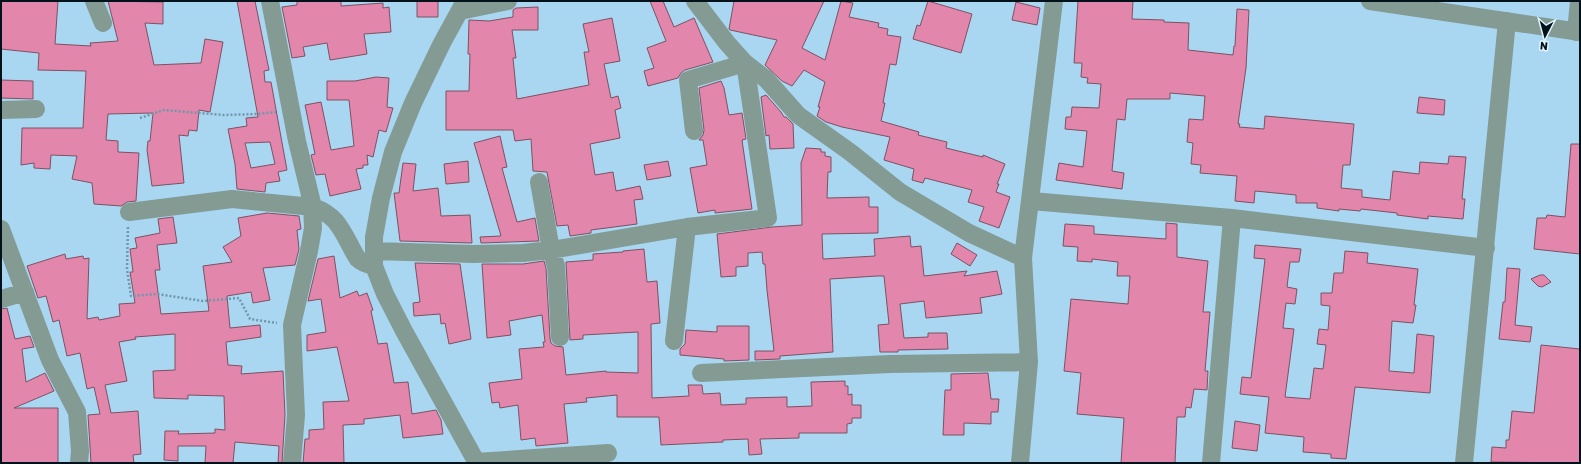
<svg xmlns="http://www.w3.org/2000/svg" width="1581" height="464" viewBox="0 0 1581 464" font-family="Rubik,sans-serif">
<rect width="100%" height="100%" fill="#a9d7f2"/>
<!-- building -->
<path fill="#e286ac" stroke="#7c5262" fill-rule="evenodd" d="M 1,1 L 58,1 L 55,44 L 91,46 L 90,43 L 118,41 L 108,1 L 163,2 L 163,24 L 145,23 L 154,65 L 201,63 L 205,39 L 223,42 L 210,112 L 199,110 L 197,131 L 189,130 L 188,136 L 179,135 L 184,183 L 152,186 L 147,150 L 148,141 L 150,141 L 153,113 L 108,114 L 106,140 L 118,141 L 118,152 L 139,153 L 136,201 L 127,202 L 121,206 L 94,204 L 92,183 L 72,179 L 77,156 L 51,155 L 50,169 L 34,168 L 34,163 L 21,165 L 22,128 L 83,128 L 86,71 L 38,70 L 39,53 L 1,49 Z
M 237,1 L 255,1 L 269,70 L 264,71 L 265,82 L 271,82 L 287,170 L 278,172 L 280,181 L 266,183 L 265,192 L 237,189 L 235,164 L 228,129 L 247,126 L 246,118 L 258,117 ZM 270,142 L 275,164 L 251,168 L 245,143 Z
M 297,1 L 341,1 L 341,6 L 383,3 L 383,8 L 389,7 L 391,32 L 364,34 L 367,54 L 330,60 L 327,43 L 303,47 L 305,56 L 292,58 L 282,7 L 297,5 Z
M 417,1 L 438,1 L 438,17 L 417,17 Z
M 650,1 L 663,1 L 674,27 L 694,18 L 713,62 L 685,70 L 681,73 L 678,78 L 648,86 L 644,71 L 654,68 L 647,48 L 666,41 Z
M 734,1 L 824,1 L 802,48 L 825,60 L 841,1 L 853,3 L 849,17 L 879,23 L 878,27 L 888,29 L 887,35 L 901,37 L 896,65 L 890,64 L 883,103 L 885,103 L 881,121 L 919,132 L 918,135 L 947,142 L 946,148 L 983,157 L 983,155 L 1005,164 L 997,184 L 999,184 L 996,192 L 1010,197 L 999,228 L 979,221 L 984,207 L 968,202 L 972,190 L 925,178 L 923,183 L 912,180 L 914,169 L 884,160 L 890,137 L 842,127 L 826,122 L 817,116 L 820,107 L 818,107 L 825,82 L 804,70 L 792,86 L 782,81 L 765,65 L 777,40 L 730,30 L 729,29 Z
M 928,1 L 972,14 L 961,53 L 913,39 L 917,25 L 920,26 Z
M 1078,1 L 1133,1 L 1132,19 L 1164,20 L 1164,22 L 1189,23 L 1188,50 L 1233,55 L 1234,46 L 1235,46 L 1237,9 L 1249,10 L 1246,68 L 1238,124 L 1240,124 L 1239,127 L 1264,129 L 1265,116 L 1354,124 L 1350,165 L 1343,165 L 1341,188 L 1362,190 L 1362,197 L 1390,200 L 1393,171 L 1419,174 L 1420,162 L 1448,164 L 1449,156 L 1466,157 L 1462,199 L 1465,199 L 1463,219 L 1428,216 L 1428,219 L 1397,215 L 1397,213 L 1361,209 L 1360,211 L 1339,209 L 1339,211 L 1317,208 L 1317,203 L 1296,203 L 1296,195 L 1255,191 L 1254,203 L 1235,201 L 1237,176 L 1200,173 L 1201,165 L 1191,164 L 1193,143 L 1187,142 L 1189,119 L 1203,120 L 1205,96 L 1170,93 L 1170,99 L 1127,99 L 1125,120 L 1117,119 L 1112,171 L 1124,173 L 1122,189 L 1056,180 L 1059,163 L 1083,167 L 1087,131 L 1065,129 L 1066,117 L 1071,117 L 1072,107 L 1099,108 L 1101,84 L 1087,83 L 1088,78 L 1081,77 L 1082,63 L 1074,63 Z
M 1016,2 L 1040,8 L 1037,25 L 1012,20 Z
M 538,7 L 538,30 L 512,30 L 516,58 L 513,58 L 517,99 L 589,85 L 584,52 L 589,52 L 583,24 L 612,18 L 620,61 L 604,64 L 611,98 L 618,96 L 621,108 L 615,110 L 620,138 L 590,144 L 595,175 L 613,172 L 616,191 L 640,186 L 643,199 L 634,200 L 637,224 L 591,230 L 591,233 L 570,236 L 568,225 L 557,226 L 547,172 L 533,171 L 531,139 L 515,141 L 513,130 L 446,130 L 446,91 L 469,91 L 470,54 L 468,54 L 469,20 L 489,21 L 513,17 L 513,10 L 516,8 Z
M 376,77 L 389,78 L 387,107 L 393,108 L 386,132 L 379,130 L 373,157 L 367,155 L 368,165 L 363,165 L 363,168 L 356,169 L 361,189 L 330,196 L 325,174 L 316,175 L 311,155 L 315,154 L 305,105 L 321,102 L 331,150 L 354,146 L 349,100 L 327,100 L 327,81 L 355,81 Z
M 1,80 L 33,81 L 33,99 L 1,98 Z
M 721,81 L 724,88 L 729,115 L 742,113 L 746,139 L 742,140 L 752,209 L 715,213 L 715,210 L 698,213 L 690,168 L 707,165 L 703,140 L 699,140 L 703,135 L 704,130 L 699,88 Z
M 766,95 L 781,112 L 784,117 L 786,117 L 793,124 L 794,148 L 770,149 L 769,135 L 766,136 L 761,97 Z
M 1419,97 L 1445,100 L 1444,115 L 1417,113 Z
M 500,136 L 507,167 L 502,168 L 517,222 L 535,218 L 539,241 L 481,243 L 480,237 L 501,236 L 474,143 Z
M 1571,144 L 1580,144 L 1580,254 L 1534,249 L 1537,218 L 1546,218 L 1547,215 L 1565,217 Z
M 806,148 L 821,149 L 821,152 L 825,152 L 825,156 L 831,157 L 831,172 L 828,172 L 827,198 L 869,197 L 869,207 L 878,207 L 878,233 L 822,234 L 823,259 L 875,256 L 874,239 L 910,236 L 911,247 L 921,246 L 924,276 L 967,271 L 964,276 L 997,271 L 1002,294 L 980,298 L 982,313 L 926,318 L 924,301 L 900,304 L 904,338 L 928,337 L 928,333 L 947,333 L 948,349 L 898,350 L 898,352 L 880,352 L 878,325 L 889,324 L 884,276 L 877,276 L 830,279 L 833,352 L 780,356 L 780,359 L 755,360 L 755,351 L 774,351 L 767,290 L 765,264 L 763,264 L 762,252 L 748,253 L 748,266 L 736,267 L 736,276 L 721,277 L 717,234 L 772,227 L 802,225 L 801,163 Z
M 468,161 L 469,182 L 446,184 L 444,164 Z
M 668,161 L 671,176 L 647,180 L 644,165 Z
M 403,163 L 416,164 L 413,191 L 438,188 L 441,216 L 470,215 L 472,243 L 400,241 L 394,193 L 399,193 Z
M 267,213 L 299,216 L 301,229 L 297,230 L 299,249 L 295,265 L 263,268 L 270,300 L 253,303 L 251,292 L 227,296 L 230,328 L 260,325 L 261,337 L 226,342 L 228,365 L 242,366 L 241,374 L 283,371 L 285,415 L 282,463 L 278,463 L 279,446 L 235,442 L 233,463 L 205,463 L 206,446 L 178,446 L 178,461 L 164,460 L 165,431 L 179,431 L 178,434 L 215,433 L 215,429 L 225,430 L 224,396 L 188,395 L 188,399 L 154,398 L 153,371 L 175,370 L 175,334 L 135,337 L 136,339 L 119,342 L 127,381 L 105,385 L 111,413 L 138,411 L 141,454 L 133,455 L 134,463 L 91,463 L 88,415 L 100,414 L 94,387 L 87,389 L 80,353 L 67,356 L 59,320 L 53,322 L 46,296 L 38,298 L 27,266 L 65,254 L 66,259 L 83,256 L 84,259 L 89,258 L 87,319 L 98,317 L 99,320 L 120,316 L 119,304 L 135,303 L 130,272 L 133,272 L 130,249 L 137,248 L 135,238 L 160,233 L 158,219 L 173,217 L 177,243 L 157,245 L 160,270 L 155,270 L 161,314 L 209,311 L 203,266 L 232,262 L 223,247 L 241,236 L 238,218 Z
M 1166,223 L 1177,224 L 1177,257 L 1208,261 L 1203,312 L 1210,312 L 1205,371 L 1208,371 L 1207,390 L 1194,389 L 1191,408 L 1186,407 L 1185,417 L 1177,417 L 1175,463 L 1121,463 L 1124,418 L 1077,414 L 1081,373 L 1064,371 L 1071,299 L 1128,304 L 1130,276 L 1117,276 L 1118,262 L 1092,259 L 1092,262 L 1077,261 L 1078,247 L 1063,246 L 1065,224 L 1094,226 L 1094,234 L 1166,239 Z
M 957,243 L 977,255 L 970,266 L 951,254 Z
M 1255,245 L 1301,249 L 1299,262 L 1290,262 L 1287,287 L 1297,289 L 1295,304 L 1286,303 L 1283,328 L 1294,329 L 1285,397 L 1310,399 L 1314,368 L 1323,369 L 1326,345 L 1317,344 L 1319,329 L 1328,330 L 1330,306 L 1321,305 L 1321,293 L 1332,293 L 1334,273 L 1343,273 L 1345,251 L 1368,253 L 1367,263 L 1418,269 L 1414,305 L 1416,305 L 1413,323 L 1392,321 L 1389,371 L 1414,373 L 1417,334 L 1434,336 L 1430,393 L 1355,387 L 1346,459 L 1331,458 L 1331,454 L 1303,452 L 1304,437 L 1265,433 L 1269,397 L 1240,394 L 1242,377 L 1251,378 L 1265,259 L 1254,258 Z
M 644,249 L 647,282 L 657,281 L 660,323 L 651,324 L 652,398 L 689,396 L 688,385 L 702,385 L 703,394 L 720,393 L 721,405 L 746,404 L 746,398 L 787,397 L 787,407 L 812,406 L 811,382 L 845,381 L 845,386 L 848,386 L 848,395 L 852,394 L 852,405 L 861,405 L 861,418 L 852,418 L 852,423 L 847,424 L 847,433 L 799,433 L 799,438 L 760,439 L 762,454 L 749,455 L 748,439 L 723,440 L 723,442 L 661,445 L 659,417 L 617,417 L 617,395 L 586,398 L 587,402 L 564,404 L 568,443 L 536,446 L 535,438 L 521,440 L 518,405 L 500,408 L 499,402 L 492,403 L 489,383 L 522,379 L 519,349 L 544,347 L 543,342 L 545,342 L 542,315 L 509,321 L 511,335 L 487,338 L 482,264 L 523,264 L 544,261 L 546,268 L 550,338 L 551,343 L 555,346 L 563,347 L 566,375 L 606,371 L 606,372 L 638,373 L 638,332 L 583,335 L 583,339 L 570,340 L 566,262 L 593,260 L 593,254 L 623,252 L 623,251 Z
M 334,256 L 340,298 L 357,291 L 359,296 L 367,293 L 373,310 L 371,311 L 378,344 L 387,343 L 394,383 L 408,382 L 412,414 L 436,410 L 441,420 L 443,434 L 403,438 L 400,415 L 364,419 L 364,424 L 343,425 L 344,463 L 303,463 L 305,439 L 309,439 L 309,430 L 324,429 L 323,402 L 349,401 L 337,347 L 307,351 L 307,335 L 326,332 L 321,299 L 308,301 L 318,259 Z
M 415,263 L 460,264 L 471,339 L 449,344 L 445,323 L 441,324 L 440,314 L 414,316 L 413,303 L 420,302 Z
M 1507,268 L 1520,269 L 1515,325 L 1532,327 L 1530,342 L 1499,339 L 1503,302 L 1505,302 Z
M 1540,275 L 1544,275 L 1551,282 L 1542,287 L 1538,286 L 1531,279 Z
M 7,308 L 15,339 L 30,336 L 34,347 L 22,349 L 26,382 L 45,373 L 54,391 L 14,408 L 58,408 L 58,463 L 1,463 L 1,309 Z
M 717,326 L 749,326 L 749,360 L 724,361 L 724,359 L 680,355 L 680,349 L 685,344 L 686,330 L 717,332 Z
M 1541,345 L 1580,349 L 1580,463 L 1491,462 L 1492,447 L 1506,448 L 1506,440 L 1509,440 L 1512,411 L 1534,413 Z
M 988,373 L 991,399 L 999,399 L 998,412 L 991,412 L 991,424 L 964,423 L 964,435 L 943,435 L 945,390 L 951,390 L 951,374 Z
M 1235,421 L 1260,425 L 1257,451 L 1232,448 Z"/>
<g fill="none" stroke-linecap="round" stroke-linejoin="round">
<!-- path -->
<path stroke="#7297ac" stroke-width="2.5" stroke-dasharray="2 2" stroke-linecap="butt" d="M 140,118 L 164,110 L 223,115 L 258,114 L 276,112
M 128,227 L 127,269 L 131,296 L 157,294 L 203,301 L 239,298 L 250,319 L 277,323"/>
<!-- minor -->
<path stroke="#849b94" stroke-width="18" d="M 94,1 L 103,23
M 270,1 L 297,141 L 312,203 L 313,228 L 309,251 L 292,325 L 296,415 L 292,463
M 465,1 L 442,43 L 413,103 L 393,152 L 381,198 L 374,237 L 374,266 L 385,294 L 404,331 L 477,463
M 695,1 L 727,43 L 745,63 L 766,79 L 798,115 L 850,152 L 900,192 L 969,233 L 1023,258
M 1370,1 L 1580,32
M 460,11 L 508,1
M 1576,32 L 1579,1
M 1,110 L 36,109
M 539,182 L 551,250 L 556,266 L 560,337
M 1031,201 L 1232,218 L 1486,248
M 129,212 L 232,199 L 313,207 C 334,214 340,226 350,245 C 352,249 355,255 358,259 C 362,263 369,265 374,266
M 1,229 L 50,360 L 77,412 L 80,451 L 79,463
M 374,251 L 473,254 L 523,253 L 551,250 L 687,227 L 768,218 L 745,63 L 688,80 L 694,131
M 1,299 L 25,292
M 674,341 L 687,227
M 701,373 L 890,364 L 1029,362
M 476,462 L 608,453
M 1020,463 L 1029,362 L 1023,258 L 1054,1
M 1211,463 L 1232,218
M 1464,463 L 1507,21"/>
</g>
<!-- border -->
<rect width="1581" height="464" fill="none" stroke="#02121b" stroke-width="4"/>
<!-- north arrow -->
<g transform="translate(1545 36) rotate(186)" stroke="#e1f4ff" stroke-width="3" paint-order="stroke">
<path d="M0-3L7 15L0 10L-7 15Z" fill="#02121b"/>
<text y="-6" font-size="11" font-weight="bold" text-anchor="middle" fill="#02121b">N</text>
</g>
</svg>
